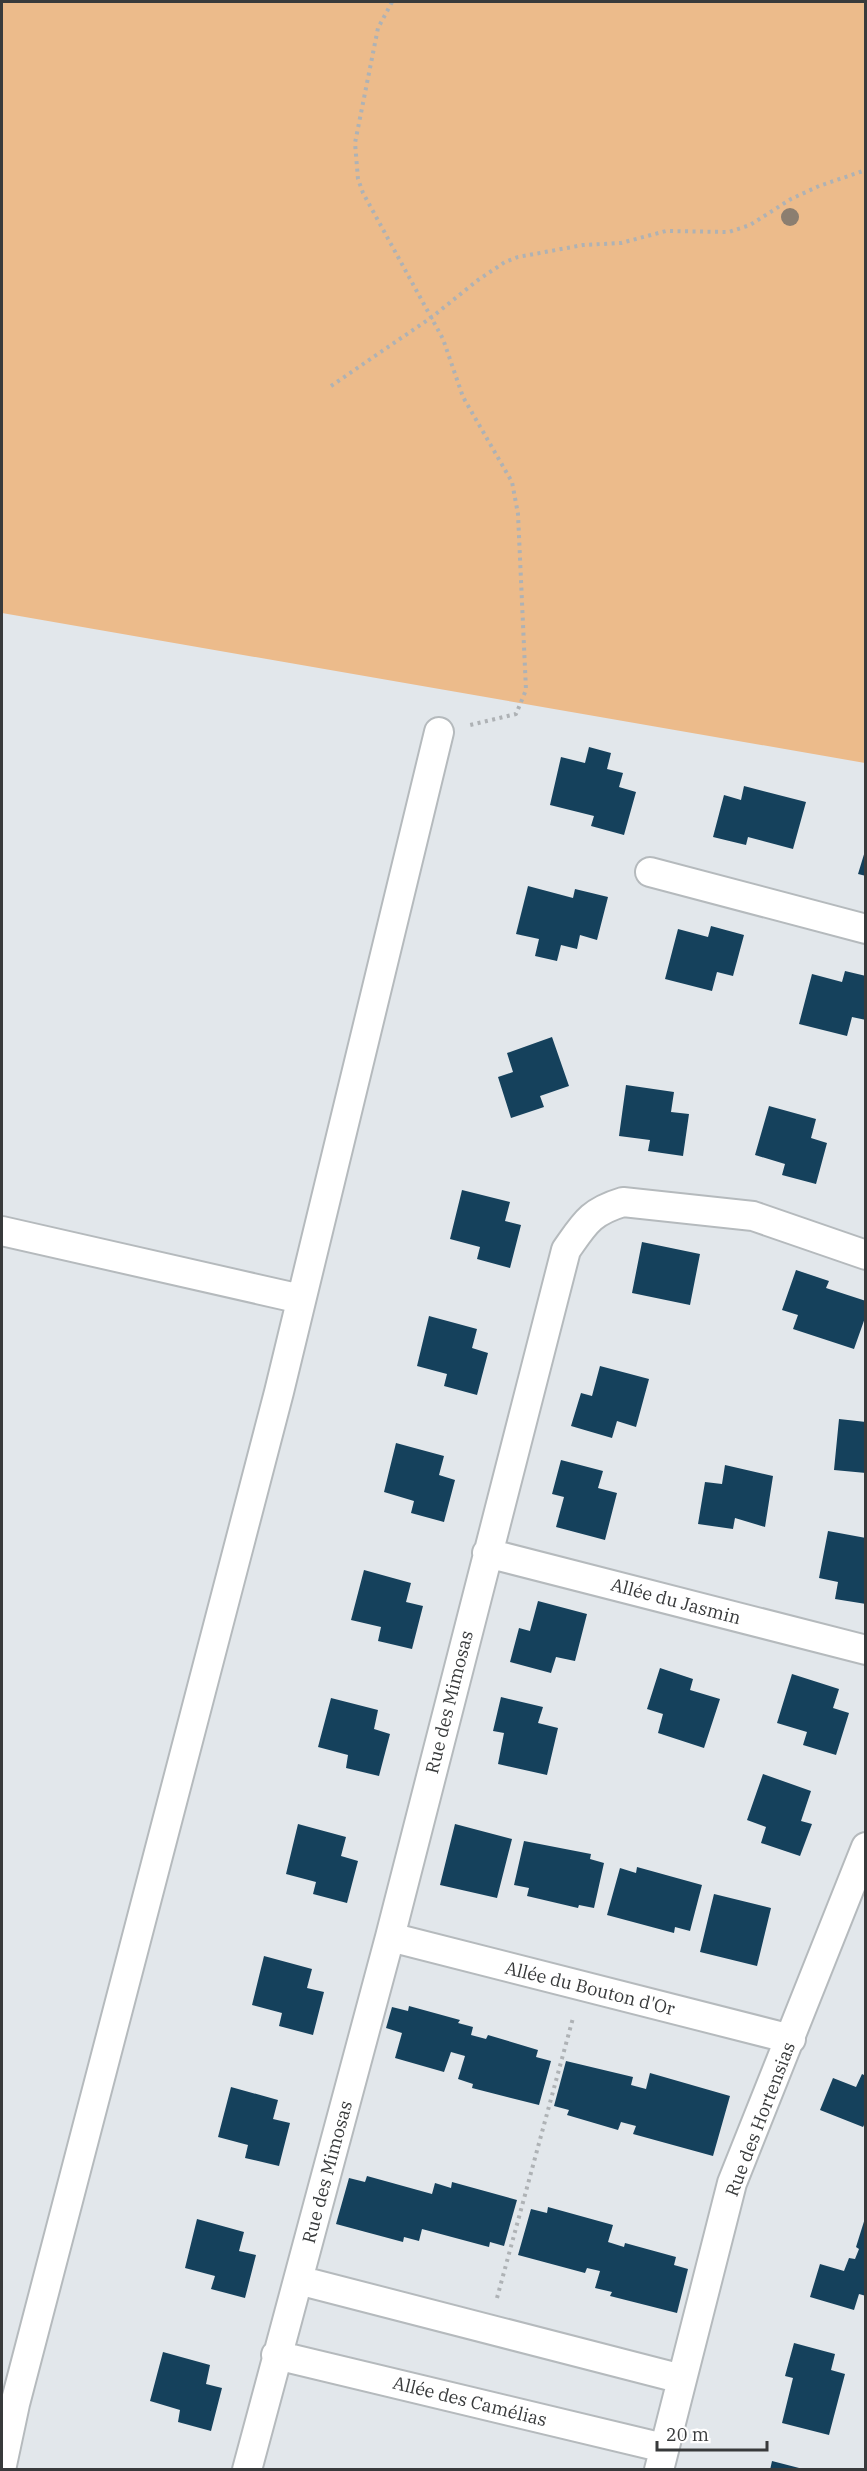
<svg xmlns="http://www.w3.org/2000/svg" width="867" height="2471" viewBox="0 0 867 2471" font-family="'IBM Plex Serif',serif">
<rect width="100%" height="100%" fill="#e2e7eb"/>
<!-- green -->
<path fill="#ecbb8b" d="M 2,2 L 865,2 L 865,763 L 2,613 Z"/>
<!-- building -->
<path fill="#15415c" d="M 589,747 L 611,753 L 607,769 L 623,773 L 619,787 L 636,792 L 624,835 L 591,826 L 594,816 L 550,805 L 561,757 L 585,763 Z
M 744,786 L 806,802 L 793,849 L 748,837 L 746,845 L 713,837 L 724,795 L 741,800 Z
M 865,851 L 866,851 L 866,876 L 858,874 Z
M 528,886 L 573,898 L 575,889 L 608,897 L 597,940 L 580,935 L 577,949 L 561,945 L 557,961 L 535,956 L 539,939 L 516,934 Z
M 711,926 L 744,935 L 733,976 L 717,972 L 712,991 L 665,979 L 678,929 L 708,937 Z
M 845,971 L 866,976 L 866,1020 L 852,1017 L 847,1036 L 799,1024 L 812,974 L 842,982 Z
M 552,1037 L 569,1086 L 540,1096 L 544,1107 L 511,1118 L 498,1077 L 513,1072 L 507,1053 Z
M 626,1085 L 674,1092 L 671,1112 L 689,1114 L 683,1156 L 648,1151 L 650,1140 L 619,1136 Z
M 769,1106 L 816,1119 L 811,1138 L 827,1143 L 816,1184 L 782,1175 L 785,1164 L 755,1155 Z
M 462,1190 L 510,1202 L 505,1221 L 521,1225 L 510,1268 L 477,1259 L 480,1247 L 450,1239 Z
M 642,1242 L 700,1254 L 690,1305 L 632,1293 Z
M 796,1270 L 829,1281 L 826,1288 L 866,1301 L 866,1315 L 854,1349 L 793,1329 L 798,1315 L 782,1310 Z
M 429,1316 L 477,1329 L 472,1348 L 488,1353 L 477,1395 L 444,1386 L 447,1374 L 417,1366 Z
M 600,1366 L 649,1379 L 636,1427 L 617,1421 L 612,1438 L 571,1426 L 581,1393 L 592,1396 Z
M 839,1419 L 866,1422 L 866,1473 L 834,1470 Z
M 396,1443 L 444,1456 L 439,1475 L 455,1480 L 444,1522 L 411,1513 L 414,1501 L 384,1492 Z
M 561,1460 L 603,1471 L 598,1488 L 617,1493 L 605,1540 L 556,1527 L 564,1497 L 552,1494 Z
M 725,1465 L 773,1476 L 765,1527 L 735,1518 L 733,1529 L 698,1524 L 705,1482 L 722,1484 Z
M 828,1531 L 866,1538 L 866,1604 L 835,1599 L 838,1582 L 819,1578 Z
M 364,1570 L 411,1583 L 406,1602 L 423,1606 L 412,1649 L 378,1641 L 381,1627 L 351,1620 Z
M 538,1601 L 587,1614 L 575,1661 L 556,1657 L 551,1673 L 510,1662 L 519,1628 L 530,1631 Z
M 660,1668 L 693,1679 L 690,1690 L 720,1699 L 704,1748 L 658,1733 L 663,1714 L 647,1709 Z
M 792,1674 L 839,1689 L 833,1708 L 849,1713 L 836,1755 L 803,1745 L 807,1732 L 777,1723 Z
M 501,1697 L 543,1707 L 538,1723 L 558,1728 L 547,1775 L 498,1764 L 504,1733 L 493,1731 Z
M 331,1698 L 378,1710 L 374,1729 L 390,1734 L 379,1776 L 346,1768 L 348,1755 L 318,1747 Z
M 763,1774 L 811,1791 L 801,1821 L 812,1824 L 800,1856 L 761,1843 L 766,1827 L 747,1820 Z
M 298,1824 L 346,1837 L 341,1856 L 358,1861 L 347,1903 L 313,1894 L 316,1882 L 286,1874 Z
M 455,1824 L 512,1839 L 497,1898 L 440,1885 Z
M 524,1841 L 591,1854 L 590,1859 L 604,1863 L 594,1908 L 579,1905 L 578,1908 L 527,1896 L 529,1888 L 514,1885 Z
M 637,1867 L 702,1885 L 690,1931 L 675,1927 L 674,1933 L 607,1915 L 620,1868 L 636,1873 Z
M 714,1894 L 771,1908 L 757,1966 L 700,1952 Z
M 264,1956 L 312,1969 L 307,1988 L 324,1992 L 313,2035 L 279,2026 L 282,2013 L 252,2005 Z
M 409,2006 L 460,2020 L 458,2023 L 473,2027 L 471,2035 L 486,2039 L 488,2035 L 538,2050 L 536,2057 L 551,2061 L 539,2105 L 472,2088 L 473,2084 L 458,2079 L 465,2056 L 451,2052 L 444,2072 L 395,2058 L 402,2033 L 386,2028 L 392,2007 L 408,2011 Z
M 566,2061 L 633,2077 L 631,2085 L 646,2089 L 650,2073 L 730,2096 L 713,2156 L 633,2134 L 636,2126 L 621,2122 L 618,2130 L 567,2115 L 569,2110 L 554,2106 Z
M 862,2074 L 866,2076 L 866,2121 L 863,2127 L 820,2110 L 833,2078 L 856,2087 Z
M 231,2087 L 278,2100 L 273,2119 L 290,2123 L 279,2166 L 245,2158 L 248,2145 L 218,2137 Z
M 367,2176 L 432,2194 L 435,2183 L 451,2188 L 452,2182 L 517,2200 L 504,2246 L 490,2242 L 489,2247 L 422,2229 L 419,2241 L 404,2237 L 403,2242 L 336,2224 L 349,2178 L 365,2182 Z
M 548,2207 L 613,2225 L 608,2242 L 624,2247 L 625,2243 L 676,2257 L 674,2265 L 688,2269 L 677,2313 L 610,2296 L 612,2292 L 595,2288 L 600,2271 L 587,2268 L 585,2273 L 518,2255 L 531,2209 L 547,2213 Z
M 866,2215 L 866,2296 L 859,2294 L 854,2310 L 810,2297 L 820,2264 L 844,2271 L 849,2258 L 855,2259 L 859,2249 L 856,2247 Z
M 197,2219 L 244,2232 L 239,2251 L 256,2255 L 245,2298 L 211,2289 L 215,2276 L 185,2268 Z
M 794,2343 L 835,2354 L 831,2370 L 845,2374 L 829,2435 L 782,2423 L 793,2378 L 785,2376 Z
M 163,2352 L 210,2365 L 206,2384 L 222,2388 L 211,2431 L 178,2422 L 180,2410 L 150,2401 Z
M 772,2461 L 803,2469 L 803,2470 L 770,2470 Z"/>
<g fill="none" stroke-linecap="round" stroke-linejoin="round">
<defs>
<path id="street" d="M 650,872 L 866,929
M 2,1231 L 301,1299
M 487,1553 L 866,1650
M 390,1937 L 791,2039
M 298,2280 L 682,2379
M 276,2355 L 664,2448
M 2,2465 L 15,2404 L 279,1392 L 439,732
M 247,2470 L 390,1937 L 566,1250 C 585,1223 590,1212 623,1202 L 753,1216 L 866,1255
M 659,2470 L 732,2183 L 866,1847"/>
</defs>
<!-- street casing -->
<use href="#street" stroke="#b5babd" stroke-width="32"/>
<!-- path -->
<path stroke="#aeb2b5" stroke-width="4" stroke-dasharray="3 4.5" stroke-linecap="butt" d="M 392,2 L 378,28 L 355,143 L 358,179 L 363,193 L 443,339 L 463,397 L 512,482 L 518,514 L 526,690 L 516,714 L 470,725
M 331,386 L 432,317 L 478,280 L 505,262 L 518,257 L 583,245 L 621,243 L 666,231 L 729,232 L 750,225 L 791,199 L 819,186 L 866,170
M 497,2298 L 573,2018"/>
<!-- street -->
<use href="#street" stroke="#fff" stroke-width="28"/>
</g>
<!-- trees -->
<circle fill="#8b7e70" cx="790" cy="217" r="9"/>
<g text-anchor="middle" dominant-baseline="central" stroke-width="6" stroke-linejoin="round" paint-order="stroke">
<!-- street labels -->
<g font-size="18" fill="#383a3b" stroke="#fff">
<text transform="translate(676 1601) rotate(15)">Allée du Jasmin</text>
<text transform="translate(449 1702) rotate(-76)">Rue des Mimosas</text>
<text transform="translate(590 1988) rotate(14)">Allée du Bouton d'Or</text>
<text transform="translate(760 2119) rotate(-69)">Rue des Hortensias</text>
<text transform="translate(327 2172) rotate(-75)">Rue des Mimosas</text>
<text transform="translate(470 2401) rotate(14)">Allée des Camélias</text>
</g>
</g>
<!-- border -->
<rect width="867" height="2471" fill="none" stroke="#383a3b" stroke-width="6"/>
<!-- scale -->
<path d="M657 2441v9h110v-9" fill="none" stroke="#383a3b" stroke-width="3"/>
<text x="666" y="2441" font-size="18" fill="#383a3b" stroke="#ffffff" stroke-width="4.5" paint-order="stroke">20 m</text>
</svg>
